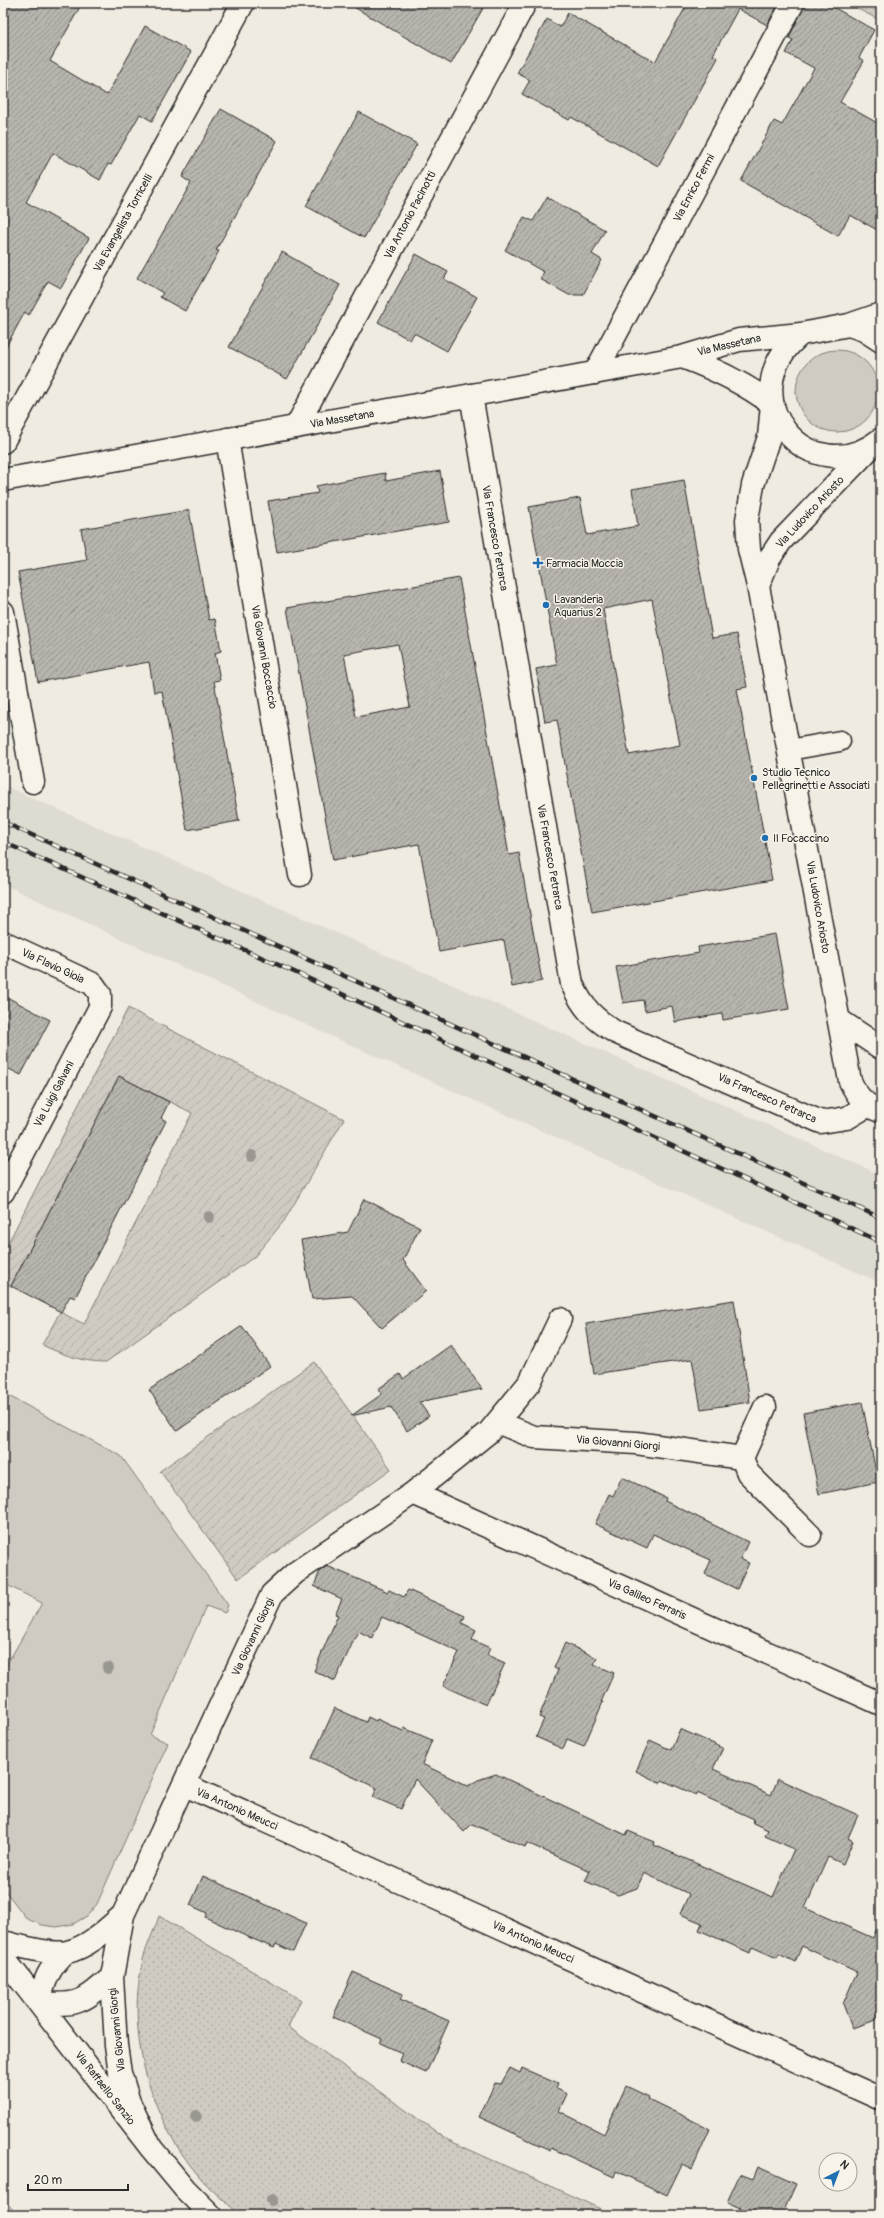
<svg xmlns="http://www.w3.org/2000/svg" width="884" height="2218" viewBox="0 0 884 2218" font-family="Pangolin,sans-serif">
<defs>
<pattern id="park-dots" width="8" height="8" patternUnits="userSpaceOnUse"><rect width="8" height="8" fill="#cfcbc2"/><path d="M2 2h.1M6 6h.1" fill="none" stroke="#b2aea7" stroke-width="1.8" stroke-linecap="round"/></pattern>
<pattern id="garden-furrows" width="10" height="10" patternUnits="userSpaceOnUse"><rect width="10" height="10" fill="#cfcbc2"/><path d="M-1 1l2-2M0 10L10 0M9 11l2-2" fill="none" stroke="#b2aea7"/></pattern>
<pattern id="building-hatch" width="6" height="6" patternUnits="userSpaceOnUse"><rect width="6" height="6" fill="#b8b5ae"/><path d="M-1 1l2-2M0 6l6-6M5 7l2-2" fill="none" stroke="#96938e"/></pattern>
</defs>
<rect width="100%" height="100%" fill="#efebe0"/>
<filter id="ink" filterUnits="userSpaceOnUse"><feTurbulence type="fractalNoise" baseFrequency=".025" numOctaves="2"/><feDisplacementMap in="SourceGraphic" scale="8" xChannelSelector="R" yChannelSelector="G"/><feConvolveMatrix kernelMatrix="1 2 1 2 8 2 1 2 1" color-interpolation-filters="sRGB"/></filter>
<g filter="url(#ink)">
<!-- built -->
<path fill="#dedbd1" d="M 3,785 L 881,1175 L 881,1283 L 326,1034 L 3,884 Z"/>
<!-- grass -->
<path fill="#cfcbc2" stroke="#7d7b76" d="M796 391a41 41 0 1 1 82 0a41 41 0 1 1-82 0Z
M 3,1393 L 121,1456 L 228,1605 L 225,1613 L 206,1606 L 150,1735 L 168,1743 L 97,1904 L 87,1916 L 73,1924 L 57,1927 L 42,1925 L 27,1919 L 3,1888 L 3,1671 L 42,1603 L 3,1583 Z
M 3,2198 L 17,2215 L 3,2215 Z"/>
<!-- park -->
<path fill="url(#park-dots)" stroke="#7d7b76" d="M 847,3 L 881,3 L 881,21 Z
M 159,1916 L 301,2000 L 288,2027 L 448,2140 L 614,2215 L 240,2215 C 226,2202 210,2190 198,2175 C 151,2119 126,2037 142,1964 C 145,1948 154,1932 159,1916 Z"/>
<!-- garden -->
<path fill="url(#garden-furrows)" stroke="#7d7b76" d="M 128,1008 L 344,1119 L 284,1221 L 254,1257 L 106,1362 C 82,1362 64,1355 42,1345 L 60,1312 L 84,1324 L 192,1113 L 119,1076 L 11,1286 L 3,1282 L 3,1253 Z
M 314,1362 L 391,1469 L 238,1579 L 160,1471 Z"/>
<!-- building -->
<path fill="url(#building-hatch)" stroke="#2b2b2b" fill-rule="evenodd" d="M 3,3 L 82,3 L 50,61 L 107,95 L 145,26 L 191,52 L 152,121 L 140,114 L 111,165 L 108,164 L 100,180 L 53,153 L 26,202 L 89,238 L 61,288 L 48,281 L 29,315 L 25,312 L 3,352 Z
M 347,3 L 486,3 L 451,64 Z
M 688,3 L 779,3 L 767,25 L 738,9 L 713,55 L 718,58 L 658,166 L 571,117 L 569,120 L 522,94 L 530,80 L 517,73 L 547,19 L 560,27 L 568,13 L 655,62 Z
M 805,3 L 826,3 L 874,30 L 859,58 L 864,61 L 840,102 L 881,125 L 881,232 L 850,215 L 838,236 L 741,181 L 774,121 L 782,125 L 814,68 L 786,53 L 793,40 L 789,38 Z
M 221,109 L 277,141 L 216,250 L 219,251 L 185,311 L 160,297 L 163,293 L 137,278 L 191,183 L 182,177 Z
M 359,112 L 417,144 L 364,238 L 306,206 Z
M 547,197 L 605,230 L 592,254 L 602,260 L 583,295 L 569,295 L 540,279 L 544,272 L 505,250 L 524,217 L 533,221 Z
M 282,252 L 340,285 L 287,379 L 229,347 Z
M 416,254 L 448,272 L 444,279 L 477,297 L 447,351 L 414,333 L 410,340 L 378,322 Z
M 440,471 L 449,522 L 277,552 L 268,501 L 318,493 L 316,486 L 357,478 L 385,473 L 386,481 Z
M 684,480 L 712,638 L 737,634 L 747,687 L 737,689 L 772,880 L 592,912 L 557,720 L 545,722 L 536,669 L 557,665 L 529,507 L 580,498 L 587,535 L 638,526 L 632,489 ZM 652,599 L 680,745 L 629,755 L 603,609 Z
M 189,510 L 209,620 L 215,619 L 221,651 L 215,653 L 220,680 L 214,681 L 239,821 L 187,830 L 162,691 L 154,692 L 149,662 L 38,682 L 18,572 L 87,560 L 81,529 Z
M 459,578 L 509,855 L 519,853 L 542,981 L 512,987 L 504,940 L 439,952 L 419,844 L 333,860 L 287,608 ZM 398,644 L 410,707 L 356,717 L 344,654 Z
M 775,934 L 789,1009 L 723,1020 L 722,1014 L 675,1022 L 672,1006 L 645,1011 L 643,1000 L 623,1003 L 616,967 L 699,953 L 698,947 Z
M 3,995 L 50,1020 L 21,1075 L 3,1066 Z
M 119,1076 L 169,1102 L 161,1118 L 166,1121 L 75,1298 L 70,1296 L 61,1312 L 11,1286 Z
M 364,1199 L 420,1227 L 403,1260 L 426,1291 L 382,1328 L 352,1296 L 312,1299 L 301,1240 L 348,1232 Z
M 734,1300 L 750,1402 L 701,1409 L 692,1359 L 594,1374 L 586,1324 Z
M 242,1326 L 270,1366 L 177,1431 L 149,1390 Z
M 451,1345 L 482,1389 L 419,1402 L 429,1416 L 407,1431 L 391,1407 L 351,1416 L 382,1394 L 378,1389 L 400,1374 L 403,1379 Z
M 862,1402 L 878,1482 L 819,1494 L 803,1413 Z
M 622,1477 L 666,1498 L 665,1501 L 748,1542 L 740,1559 L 749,1563 L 737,1589 L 705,1574 L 711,1560 L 653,1534 L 647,1548 L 595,1524 L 609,1494 L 613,1496 Z
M 327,1566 L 388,1592 L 389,1590 L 404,1597 L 408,1590 L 465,1616 L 462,1623 L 476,1630 L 472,1640 L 490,1648 L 487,1655 L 505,1663 L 486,1705 L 443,1686 L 459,1652 L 382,1617 L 372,1638 L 358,1631 L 335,1681 L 314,1671 L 338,1615 L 335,1614 L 342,1599 L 314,1586 L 320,1571 Z
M 565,1643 L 597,1658 L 594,1664 L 614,1673 L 601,1702 L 603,1702 L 584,1746 L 567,1739 L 563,1749 L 536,1737 L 544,1719 L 539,1717 L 558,1670 L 554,1668 Z
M 335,1708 L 366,1722 L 368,1717 L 376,1721 L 377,1719 L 403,1731 L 404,1728 L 432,1740 L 422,1764 L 468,1786 L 478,1780 L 496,1774 L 626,1835 L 628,1831 L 655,1842 L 654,1845 L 773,1897 L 794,1849 L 765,1836 L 768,1830 L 753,1823 L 754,1819 L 697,1793 L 696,1795 L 662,1780 L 660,1783 L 636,1771 L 650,1740 L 671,1750 L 680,1729 L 723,1748 L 713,1769 L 771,1795 L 778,1779 L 858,1815 L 848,1838 L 853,1841 L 843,1864 L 828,1857 L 805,1908 L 873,1938 L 881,1919 L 881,2008 L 876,2020 L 852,2028 L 843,2004 L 857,1972 L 802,1946 L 795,1962 L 779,1954 L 777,1958 L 752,1947 L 750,1953 L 699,1930 L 702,1923 L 680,1914 L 689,1894 L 644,1873 L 637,1888 L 618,1895 L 585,1881 L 590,1871 L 527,1843 L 525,1847 L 472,1824 L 464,1832 L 415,1779 L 401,1809 L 373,1797 L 377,1788 L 312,1758 Z
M 203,1876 L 306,1923 L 293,1952 L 276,1944 L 274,1948 L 239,1933 L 205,1917 L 207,1913 L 190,1905 Z
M 353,1972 L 403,1994 L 400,1999 L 449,2021 L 426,2073 L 399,2061 L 402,2053 L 380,2043 L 382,2039 L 333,2017 Z
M 510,2068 L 520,2073 L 522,2068 L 558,2084 L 556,2089 L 567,2094 L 559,2111 L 604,2134 L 626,2086 L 649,2097 L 648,2099 L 710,2129 L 692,2169 L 682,2164 L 667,2195 L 616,2171 L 614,2177 L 551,2148 L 550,2150 L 479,2117 L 495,2083 L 501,2084 Z
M 758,2167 L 796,2184 L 782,2215 L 736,2215 L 740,2208 L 727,2202 L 740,2174 L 753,2179 Z"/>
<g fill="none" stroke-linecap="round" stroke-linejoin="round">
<defs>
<path id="lane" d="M 789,750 L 840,741"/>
<path id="street" d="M 595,373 L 793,3
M 471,395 L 572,984 C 583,1008 593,1018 615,1032 L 821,1122 L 847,1118 L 867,1106
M 772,404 L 769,437 L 753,485 L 747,520 L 749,549 L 758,586 L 850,1081 C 857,1096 864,1105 880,1111
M 296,427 L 525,3
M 227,439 L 300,875
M 3,442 L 243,3
M 758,586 L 769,559 L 781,541 L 873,445
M 3,612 L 33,782
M 3,942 L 93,984 L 100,994 L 100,1007 L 3,1192
M 839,1020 L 881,1048
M 497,1422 L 534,1437 L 636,1443 L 742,1458 L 765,1407
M 742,1458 L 748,1473 L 810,1535
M 413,1493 L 881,1704
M 185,1785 L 881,2099
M 3,1942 C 20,1946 50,1955 67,1952 C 89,1947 107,1929 123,1915
M 66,1952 C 49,1967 44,1981 39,2003 C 78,2006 82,2003 112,1977
M 3,1957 L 151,2148 L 185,2189 L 211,2215
M 151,2148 L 129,2102 L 120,2073 L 116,2045 L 112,1977 L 123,1915 L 272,1594 L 295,1573 L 413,1493 L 489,1432 L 530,1382 L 560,1319"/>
<path id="secondary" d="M 849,325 L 864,330 L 881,341
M 801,334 C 725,396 810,496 881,439
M 682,357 C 715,369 744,383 772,404
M 3,480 L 682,357 L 739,340 L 801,334 L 849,325 L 881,314"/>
</defs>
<!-- lane casing -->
<use href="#lane" stroke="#2b2b2b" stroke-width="23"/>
<!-- street casing -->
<use href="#street" stroke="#2b2b2b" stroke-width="25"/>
<!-- secondary casing -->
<use href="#secondary" stroke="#2b2b2b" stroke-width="25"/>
<!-- lane -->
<use href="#lane" stroke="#f7f3e8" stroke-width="20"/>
<!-- street -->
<use href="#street" stroke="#f7f3e8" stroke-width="22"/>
<!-- secondary -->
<use href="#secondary" stroke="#f7f3e8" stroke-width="22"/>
<defs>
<path id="rail" d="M 3,822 L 881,1218
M 3,842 L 292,971 L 881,1242"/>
</defs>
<!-- rail casing -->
<use href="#rail" stroke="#2b2b2b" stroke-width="4.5"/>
<!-- rail -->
<use href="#rail" stroke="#f7f3e8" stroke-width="3" stroke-dasharray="9" stroke-linecap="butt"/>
</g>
<!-- trees -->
<g fill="#9a9791">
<circle cx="252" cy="1156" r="6"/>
<circle cx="209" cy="1217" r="6"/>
<circle cx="108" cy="1668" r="6"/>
<circle cx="196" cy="2116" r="6"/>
<circle cx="272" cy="2200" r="6"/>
</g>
</g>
<!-- markers -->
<g fill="#1f6fb2" stroke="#f7f3e8" stroke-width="1.5">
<path d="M536 557h4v4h4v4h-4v4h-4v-4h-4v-4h4z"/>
<circle cx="546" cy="605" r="4"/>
<circle cx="754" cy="778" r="4"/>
<circle cx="765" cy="838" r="4"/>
</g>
<g text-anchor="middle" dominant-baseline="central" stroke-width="3" stroke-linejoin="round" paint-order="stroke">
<!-- street labels -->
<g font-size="11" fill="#2b2b2b" stroke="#f7f3e8">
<text transform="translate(694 188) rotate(-62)">Via Enrico Fermi</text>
<text transform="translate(410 215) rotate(-62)">Via Antonio Pacinotti</text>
<text transform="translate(123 223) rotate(-61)">Via Evangelista Torricelli</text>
<text transform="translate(729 345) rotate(-13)">Via Massetana</text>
<text transform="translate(342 419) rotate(-10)">Via Massetana</text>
<text transform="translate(810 512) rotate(-47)">Via Ludovico Ariosto</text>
<text transform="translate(495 538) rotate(80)">Via Francesco Petrarca</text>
<text transform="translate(264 657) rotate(80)">Via Giovanni Boccaccio</text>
<text transform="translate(550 857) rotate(80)">Via Francesco Petrarca</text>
<text transform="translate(818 907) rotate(80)">Via Ludovico Ariosto</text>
<text transform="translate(53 966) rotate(25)">Via Flavio Gioia</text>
<text transform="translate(54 1094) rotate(-62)">Via Luigi Galvani</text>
<text transform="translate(767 1098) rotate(24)">Via Francesco Petrarca</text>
<text transform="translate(618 1443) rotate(5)">Via Giovanni Giorgi</text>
<text transform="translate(647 1599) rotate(24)">Via Galileo Ferraris</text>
<text transform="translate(253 1637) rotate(-65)">Via Giovanni Giorgi</text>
<text transform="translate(237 1809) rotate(24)">Via Antonio Meucci</text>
<text transform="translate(533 1942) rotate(24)">Via Antonio Meucci</text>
<text transform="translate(117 2030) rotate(-96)">Via Giovanni Giorgi</text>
<text transform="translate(105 2088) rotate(52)">Via Raffaello Sanzio</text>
</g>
<!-- poi labels -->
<g font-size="11" fill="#2b2b2b" stroke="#f7f3e8" text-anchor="start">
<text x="546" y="563">Farmacia Moccia</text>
<text x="554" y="599">Lavanderia<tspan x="554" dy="13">Aquarius 2</tspan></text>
<text x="762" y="772">Studio Tecnico<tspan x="762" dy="13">Pellegrinetti e Associati</tspan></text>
<text x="773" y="838">Il Focaccino</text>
</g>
</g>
<!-- margin -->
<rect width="884" height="2218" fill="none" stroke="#f7f3e8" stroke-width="16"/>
<rect x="8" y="8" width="868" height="2202" fill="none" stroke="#2b2b2b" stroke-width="1.5" filter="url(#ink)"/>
<!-- north arrow -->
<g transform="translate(838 2172) rotate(42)"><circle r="19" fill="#f7f3e8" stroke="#a5a39c"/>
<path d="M0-3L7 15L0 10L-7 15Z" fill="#1f6fb2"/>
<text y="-6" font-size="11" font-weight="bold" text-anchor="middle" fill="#2b2b2b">N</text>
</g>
<!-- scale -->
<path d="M28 2184v6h100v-6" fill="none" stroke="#2b2b2b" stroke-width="2"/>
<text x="34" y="2184" font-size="12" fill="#2b2b2b" stroke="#f7f3e8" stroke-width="3" paint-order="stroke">20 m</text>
</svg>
